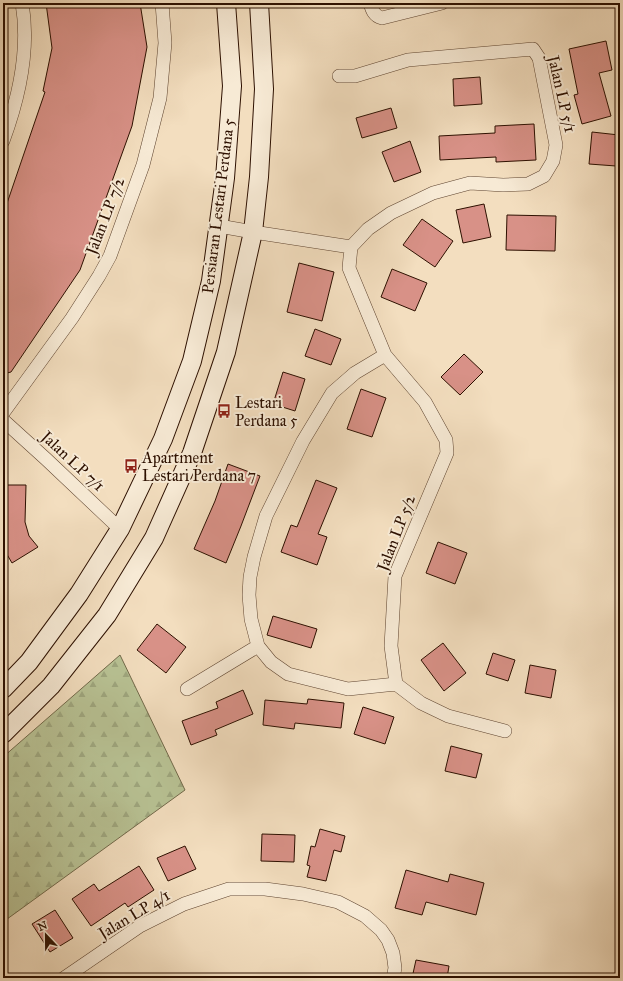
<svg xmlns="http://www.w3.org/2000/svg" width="623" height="981" viewBox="0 0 623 981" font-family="'IM FELL Great Primer',serif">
<defs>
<pattern id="forest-firs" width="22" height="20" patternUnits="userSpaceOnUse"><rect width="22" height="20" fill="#b8c294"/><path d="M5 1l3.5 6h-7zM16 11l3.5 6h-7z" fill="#9ea67e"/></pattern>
</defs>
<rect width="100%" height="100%" fill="#f3debf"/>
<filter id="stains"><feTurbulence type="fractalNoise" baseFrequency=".005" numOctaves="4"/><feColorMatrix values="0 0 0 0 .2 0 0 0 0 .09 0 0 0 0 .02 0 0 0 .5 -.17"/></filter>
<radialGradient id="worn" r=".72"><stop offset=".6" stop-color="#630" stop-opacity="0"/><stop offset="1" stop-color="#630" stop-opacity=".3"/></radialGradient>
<!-- forest -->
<path fill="url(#forest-firs)" stroke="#72694a" d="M 120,655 L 185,790 L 3,922 L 3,757 Z"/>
<!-- building -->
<path fill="#d89187" stroke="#2d1000" d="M 46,3 L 140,3 L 147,47 L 132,126 L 80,270 L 11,372 L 3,374 L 3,215 L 45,92 L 43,91 L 52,48 Z
M 606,41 L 612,70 L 599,73 L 611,116 L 582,124 L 574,95 L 578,94 L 569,49 Z
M 480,77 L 482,104 L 454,106 L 453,79 Z
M 391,108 L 397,128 L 362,138 L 356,118 Z
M 534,124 L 536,160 L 496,162 L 496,157 L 440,160 L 439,136 L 495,133 L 495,126 Z
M 592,132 L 619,135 L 616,166 L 589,164 Z
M 410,141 L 421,172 L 394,182 L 382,152 Z
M 484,204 L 491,237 L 463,243 L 456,210 Z
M 507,215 L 556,216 L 555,251 L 506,250 Z
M 422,219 L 453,241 L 435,267 L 403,245 Z
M 299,263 L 334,272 L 322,321 L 287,312 Z
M 392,269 L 427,283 L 415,311 L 381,297 Z
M 315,329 L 341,339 L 331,365 L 305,356 Z
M 464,354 L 483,372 L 460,395 L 441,377 Z
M 283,372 L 305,379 L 295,411 L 273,404 Z
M 361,389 L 386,398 L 372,437 L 347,429 Z
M 228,464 L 260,476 L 241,526 L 226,563 L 194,549 L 215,501 Z
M 316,480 L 337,488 L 318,534 L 327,537 L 317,565 L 281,552 L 291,525 L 297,527 Z
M 3,485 L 26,485 L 25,522 L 29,536 L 38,547 L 12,563 L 5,551 L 3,551 Z
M 438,542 L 467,553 L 455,584 L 426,573 Z
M 273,616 L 317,629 L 311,648 L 267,635 Z
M 157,624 L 186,647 L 166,673 L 137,650 Z
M 443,643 L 466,673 L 444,691 L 421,660 Z
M 493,653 L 515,660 L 508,681 L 486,674 Z
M 530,665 L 556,670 L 551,698 L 525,693 Z
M 243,690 L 253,714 L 215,730 L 217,735 L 191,745 L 182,721 L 218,708 L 216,702 Z
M 308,699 L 344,703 L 341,728 L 295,723 L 294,729 L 263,725 L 265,700 L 307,704 Z
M 363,707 L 394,717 L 385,744 L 354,734 Z
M 451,746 L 482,754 L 476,778 L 445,771 Z
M 320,829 L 345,836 L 341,852 L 334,850 L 326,881 L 307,877 L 310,866 L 307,865 L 311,846 L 315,847 Z
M 262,834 L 295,835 L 294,862 L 261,861 Z
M 185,846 L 196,869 L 168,881 L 157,858 Z
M 139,866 L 154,890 L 128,907 L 125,903 L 91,926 L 72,899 L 94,884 L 99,891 Z
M 406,870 L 448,882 L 450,874 L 484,883 L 476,915 L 426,902 L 422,915 L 395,908 Z
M 55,910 L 73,938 L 50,952 L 32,924 Z
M 416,960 L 449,966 L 447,978 L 412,978 Z"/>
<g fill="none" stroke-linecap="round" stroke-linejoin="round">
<defs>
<path id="minor" d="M 370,3 C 372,10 374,16 382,18 L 442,3
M 339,76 L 355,76 L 408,60 L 533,49 L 539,58 L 556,145 L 553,161 L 544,176 L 528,184 L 503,185 L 470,183 L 433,193 L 391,213 L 368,229 L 351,247 L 349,268 L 385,355 L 425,402 L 446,440 L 447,453 L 395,576 L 391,646 L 396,684
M 3,141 C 19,98 30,50 22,3
M 219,226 L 253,232 L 351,247
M 3,413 L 72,318 L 99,276 L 110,256 L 143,165 L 160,98 L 165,43 L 162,3
M 3,420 L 46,459 L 120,529
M 258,646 L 271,662 L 288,674 L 348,689 L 396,684 L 421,703 L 448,716 L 505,731
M 187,689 L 258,646 L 251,619 L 249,595 L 250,577 L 254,557 L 266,516 L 303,441 L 332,393 L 355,373 L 385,355
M 64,978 L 140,926 L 184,904 L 229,889 L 265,889 L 303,894 L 338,902 L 365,916 L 381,930 L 388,940 L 393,953 L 395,968 L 393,978"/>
<path id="secondary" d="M 3,689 L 29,662 L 79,594 L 120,529 L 163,439 L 192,361 L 211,281 L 225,178 L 232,86 L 226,3
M 3,734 L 51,686 L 107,615 L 154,538 L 192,453 L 226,352 L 253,232 L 259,177 L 264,89 L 259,3"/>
</defs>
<!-- minor casing -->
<use href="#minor" stroke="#5e4430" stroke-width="14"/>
<!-- secondary casing -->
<use href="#secondary" stroke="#2d1000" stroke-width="20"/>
<!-- minor -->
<use href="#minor" stroke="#f7ead5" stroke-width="13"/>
<!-- secondary -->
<use href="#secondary" stroke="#f7ead5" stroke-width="18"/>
</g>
<!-- icons -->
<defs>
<symbol id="bus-bare" viewBox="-9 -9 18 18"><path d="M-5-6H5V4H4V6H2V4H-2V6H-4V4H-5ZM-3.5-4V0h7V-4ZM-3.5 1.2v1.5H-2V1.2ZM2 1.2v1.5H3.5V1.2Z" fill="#8f2418" stroke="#f7ead5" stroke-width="2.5" paint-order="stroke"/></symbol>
</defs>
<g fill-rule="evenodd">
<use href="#bus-bare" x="214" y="401" width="20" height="20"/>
<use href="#bus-bare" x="121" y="456" width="20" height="20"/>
</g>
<g text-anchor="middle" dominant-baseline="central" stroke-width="4" stroke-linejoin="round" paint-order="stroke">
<!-- street labels -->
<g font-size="16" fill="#2d1000" stroke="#f7ead5">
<text transform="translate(562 94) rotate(77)">Jalan LP 5/1</text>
<text transform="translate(218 206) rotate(-83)">Persiaran Lestari Perdana 5</text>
<text transform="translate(105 216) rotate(-69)">Jalan LP 7/2</text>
<text transform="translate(73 461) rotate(43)">Jalan LP 7/1</text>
<text transform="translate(396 533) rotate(-69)">Jalan LP 5/2</text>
<text transform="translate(134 914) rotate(-31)">Jalan LP 4/1</text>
</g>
<!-- poi labels -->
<g font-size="16" fill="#2d1000" stroke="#f7ead5" text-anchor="start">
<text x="235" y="402">Lestari<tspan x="235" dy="18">Perdana 5</tspan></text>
<text x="142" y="457">Apartment<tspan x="142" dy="18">Lestari Perdana 7</tspan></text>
</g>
</g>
<!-- margin -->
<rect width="623" height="981" fill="none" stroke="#f3debf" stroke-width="16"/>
<rect x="4" y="4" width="615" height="973" fill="none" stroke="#2d1000" stroke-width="2"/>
<rect x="8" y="8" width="607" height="965" fill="none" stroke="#2d1000"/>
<!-- north arrow -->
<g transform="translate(46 935) rotate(338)" stroke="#f7ead5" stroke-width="3" paint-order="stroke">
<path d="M0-3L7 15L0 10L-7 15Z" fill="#2d1000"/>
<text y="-6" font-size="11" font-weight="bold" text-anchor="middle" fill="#2d1000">N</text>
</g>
<rect width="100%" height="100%" filter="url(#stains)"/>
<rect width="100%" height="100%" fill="url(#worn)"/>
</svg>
